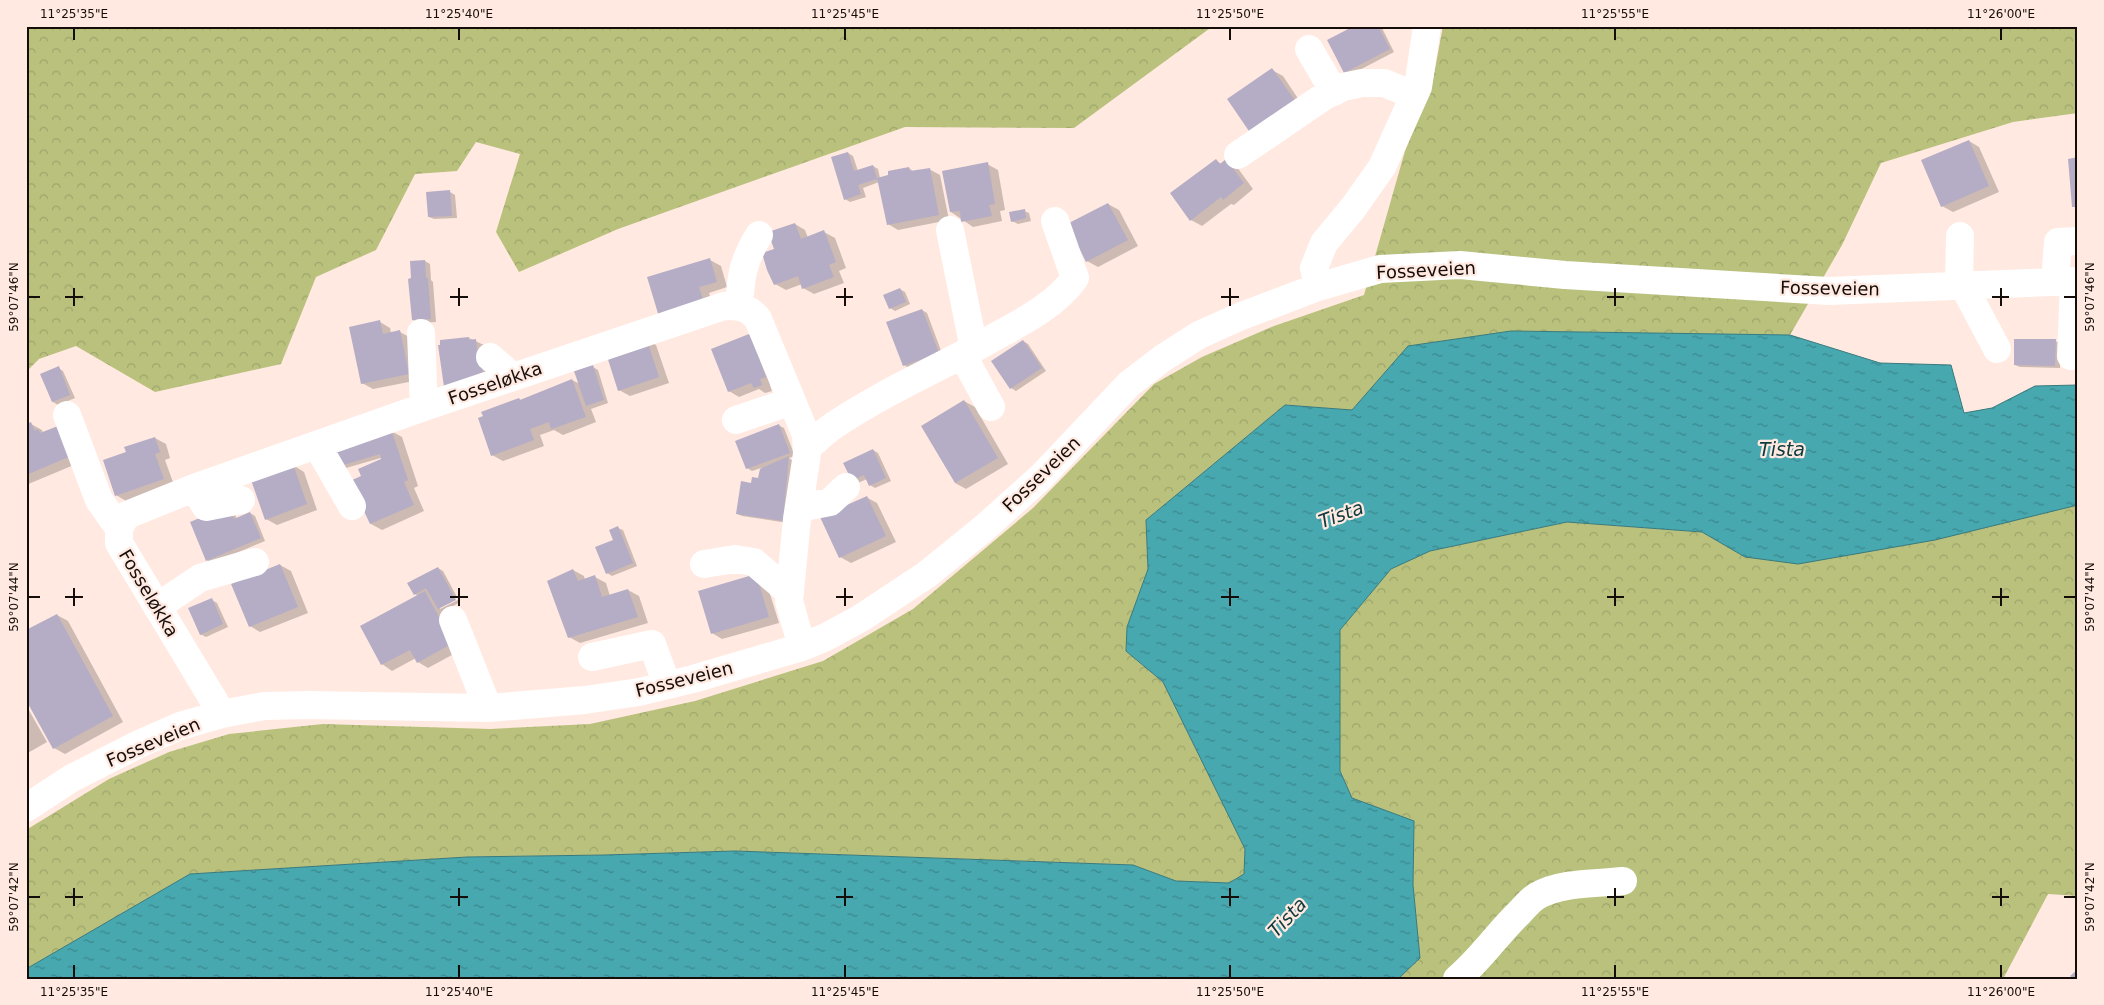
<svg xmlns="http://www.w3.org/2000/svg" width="2104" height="1005" viewBox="0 0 2104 1005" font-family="'DejaVu Sans',sans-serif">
<defs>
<pattern id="forest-crowns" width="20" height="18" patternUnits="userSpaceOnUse" patternTransform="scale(1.25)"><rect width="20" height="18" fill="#b9c17d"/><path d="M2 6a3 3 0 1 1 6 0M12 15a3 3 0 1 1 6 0" fill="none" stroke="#9ea56b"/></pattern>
<pattern id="water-ripples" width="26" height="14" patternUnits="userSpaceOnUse" patternTransform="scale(1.25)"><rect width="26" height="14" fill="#47a8af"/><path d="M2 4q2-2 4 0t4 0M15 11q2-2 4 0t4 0" fill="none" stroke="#3a878d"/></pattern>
</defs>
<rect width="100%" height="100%" fill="#ffe9e0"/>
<!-- forest -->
<path fill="url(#forest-crowns)" d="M 26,26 L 1213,26 L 1074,128 L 905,127 L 618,229 L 519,272 L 496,232 L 520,154 L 476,142 L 457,171 L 415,174 L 376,250 L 316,277 L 281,364 L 155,392 L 76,346 L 39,359 L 26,372 Z
M 1443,26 L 2078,26 L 2078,113 L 2013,122 L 1881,163 L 1842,245 L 1790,335 L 1511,331 L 1409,346 L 1352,410 L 1285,405 L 1146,520 L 1148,569 L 1127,627 L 1126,651 L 1163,682 L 1245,849 L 1244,874 L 1229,883 L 1176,881 L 1133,865 L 735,851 L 604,855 L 467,857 L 190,874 L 26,969 L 26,830 L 109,779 L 169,752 L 229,734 L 323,724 L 490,729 L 590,724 L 695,701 L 823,661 L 913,609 L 1033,508 L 1154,384 L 1202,357 L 1274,326 L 1364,295 L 1405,151 L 1432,85 Z
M 2078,505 L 2078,896 L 2048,894 L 2003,979 L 1398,979 L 1420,958 L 1413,885 L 1414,822 L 1352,798 L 1340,771 L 1340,630 L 1391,569 L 1430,551 L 1567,522 L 1702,532 L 1745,557 Z"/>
<!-- water -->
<path fill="url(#water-ripples)" stroke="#387a7d" d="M 1511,331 L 1790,335 L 1880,363 L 1951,365 L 1964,413 L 1992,408 L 2035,386 L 2078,385 L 2078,505 L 1935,540 L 1798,564 L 1745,557 L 1702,532 L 1567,522 L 1430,551 L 1391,569 L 1340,630 L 1340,771 L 1352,798 L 1414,821 L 1413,885 L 1420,958 L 1398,979 L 26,979 L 26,969 L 190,874 L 467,857 L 604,855 L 735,851 L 1133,865 L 1176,881 L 1229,883 L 1244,874 L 1245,849 L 1163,682 L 1126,651 L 1127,627 L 1148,569 L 1146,520 L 1285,405 L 1352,410 L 1408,346 Z"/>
<!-- shadow -->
<path fill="#0003" d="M 1357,26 L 1381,26 L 1394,52 L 1350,75 L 1345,72 Z
M 1272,70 L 1283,76 L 1305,109 L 1229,99 Z
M 1969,141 L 1979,147 L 1999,192 L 1953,212 L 1942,206 Z
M 848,153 L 853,156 L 858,171 L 873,166 L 878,169 L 880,178 L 909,168 L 914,172 L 929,169 L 940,175 L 949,220 L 898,230 L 888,224 L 879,182 L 863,188 L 866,197 L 850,202 L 845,199 Z
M 1216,161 L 1222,164 L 1237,167 L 1253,189 L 1234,205 L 1231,204 L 1202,226 L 1191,220 Z
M 987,164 L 998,170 L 1005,210 L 1000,211 L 1002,221 L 973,227 L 951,212 Z
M 450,192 L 455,195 L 457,218 L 434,219 L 429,217 Z
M 1108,204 L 1119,210 L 1138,246 L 1098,267 L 1087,261 Z
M 1024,211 L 1029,213 L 1031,221 L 1018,224 L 1012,221 Z
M 795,224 L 805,230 L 808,238 L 824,232 L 835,238 L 846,268 L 839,271 L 844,283 L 814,294 L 803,288 L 802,284 L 786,290 L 775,284 L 776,249 Z
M 710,260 L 721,266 L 727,287 L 709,293 L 715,312 L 672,325 Z
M 425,261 L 430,264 L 431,280 L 433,282 L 436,322 L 418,323 L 413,320 Z
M 900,289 L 905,292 L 910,304 L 895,311 L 890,308 Z
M 922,310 L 927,313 L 943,356 L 909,368 L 904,365 Z
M 380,322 L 390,328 L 391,333 L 400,332 L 411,338 L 419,380 L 373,389 L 362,383 Z
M 749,335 L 760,341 L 776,383 L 770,385 L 772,391 L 765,393 L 759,389 L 739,397 L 729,391 Z
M 469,338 L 486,346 L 494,386 L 439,346 Z
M 646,339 L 656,345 L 669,383 L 630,396 L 619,390 Z
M 1023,341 L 1028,344 L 1046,371 L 1016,391 L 1011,388 Z
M 2055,341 L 2060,343 L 2060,368 L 2020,367 L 2015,365 Z
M 593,367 L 598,370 L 608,403 L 591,409 L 596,422 L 563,435 L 554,430 L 540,435 L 544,446 L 503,461 L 492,455 L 519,399 L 521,400 L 572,380 L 580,384 Z
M 58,368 L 63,371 L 75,398 L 58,405 L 53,402 L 42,375 Z
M 964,401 L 975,407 L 1008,464 L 966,489 L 955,483 Z
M 31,424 L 42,430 L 43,433 L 81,462 L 26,485 L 26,426 Z
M 778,425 L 784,428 L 795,456 L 789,458 L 793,461 L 788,523 L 742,516 L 738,514 L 752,484 L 759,480 L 761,468 L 752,471 L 747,468 Z
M 391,431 L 402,437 L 418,486 L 414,488 L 424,511 L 382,530 L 371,524 L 363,477 L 385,458 L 384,457 L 346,468 L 341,465 Z
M 155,438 L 166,444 L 170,458 L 165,460 L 174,485 L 126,501 L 116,495 L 128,453 Z
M 873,450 L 878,453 L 891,481 L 875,488 L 870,485 L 867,479 L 858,483 L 853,480 Z
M 293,465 L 304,472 L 317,510 L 277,525 L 266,519 Z
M 866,497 L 877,503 L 896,542 L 851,563 L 840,557 Z
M 233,510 L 237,519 L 250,513 L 255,516 L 265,541 L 212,563 L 207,560 Z
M 618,528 L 623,530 L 637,566 L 612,576 L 607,573 Z
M 280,565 L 291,571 L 308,613 L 260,632 L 250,626 Z
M 438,568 L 443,571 L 457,597 L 440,606 L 440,609 L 458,600 L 460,602 L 443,612 L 463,649 L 428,668 L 418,662 L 416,658 L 392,671 L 382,664 L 418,596 L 415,594 Z
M 573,570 L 584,576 L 585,580 L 595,577 L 606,583 L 610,596 L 628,590 L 639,596 L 648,623 L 580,643 L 569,637 Z
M 766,581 L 779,623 L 722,639 L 712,633 L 699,592 Z
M 212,600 L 217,603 L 228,627 L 206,637 L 200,634 Z
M 57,615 L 68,621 L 123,722 L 65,754 L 54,748 Z
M 26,705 L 47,742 L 26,754 Z"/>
<!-- building -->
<path fill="#b5adc5" d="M 1354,26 L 1378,26 L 1390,49 L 1344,73 L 1327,40 Z
M 1272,68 L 1296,102 L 1251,134 L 1227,99 Z
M 1969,140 L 1989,186 L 1941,207 L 1921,160 Z
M 848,152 L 854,171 L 873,165 L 877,179 L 858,185 L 861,194 L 844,200 L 831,157 Z
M 2078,157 L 2078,207 L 2072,207 L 2068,159 Z
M 1216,159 L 1220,164 L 1226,159 L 1244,183 L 1223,200 L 1221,197 L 1190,221 L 1170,193 Z
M 988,162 L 995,204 L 989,205 L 992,216 L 961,222 L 960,211 L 950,212 L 942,171 Z
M 909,167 L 910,171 L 930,168 L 939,215 L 887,225 L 877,178 L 888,175 L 888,171 Z
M 450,190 L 452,216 L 428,217 L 426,192 Z
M 1108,203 L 1128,240 L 1086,262 L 1067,224 Z
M 1025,209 L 1026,218 L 1011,222 L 1009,212 Z
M 795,223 L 801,239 L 824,230 L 836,262 L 829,265 L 834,277 L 802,289 L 798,276 L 774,285 L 767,270 L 762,253 L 774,249 L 768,232 Z
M 710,258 L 717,282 L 699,287 L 705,306 L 660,320 L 647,277 Z
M 425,260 L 426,278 L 428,278 L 431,319 L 412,320 L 408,279 L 411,278 L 410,261 Z
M 900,288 L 906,302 L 889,309 L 883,295 Z
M 922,309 L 939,353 L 903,366 L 886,322 Z
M 380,320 L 383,334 L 400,330 L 409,374 L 361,384 L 349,327 Z
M 749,334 L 763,360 L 760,361 L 766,377 L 760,379 L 762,385 L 754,388 L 751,383 L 728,392 L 711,349 Z
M 469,337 L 469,340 L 476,339 L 477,349 L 479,349 L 484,380 L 444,387 L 438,345 L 440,345 L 440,340 Z
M 646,337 L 659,377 L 618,391 L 605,350 Z
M 2014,339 L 2056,339 L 2055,366 L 2014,365 Z
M 1023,340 L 1042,368 L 1010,389 L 991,361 Z
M 593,365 L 604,400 L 586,406 L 574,371 Z
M 59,366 L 70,395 L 52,402 L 40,374 Z
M 572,379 L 586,417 L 551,429 L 549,422 L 530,429 L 534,440 L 491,456 L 478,418 L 483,416 L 481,412 L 519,398 L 520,400 Z
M 964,400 L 998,458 L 955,483 L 921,426 Z
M 31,422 L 35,431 L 38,429 L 40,433 L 58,426 L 71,456 L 26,475 L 26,424 Z
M 779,424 L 790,453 L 746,469 L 735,441 Z
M 391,429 L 408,480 L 404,482 L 414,505 L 370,524 L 350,481 L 361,476 L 358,469 L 381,459 L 380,454 L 340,466 L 335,447 Z
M 155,437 L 160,452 L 155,454 L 164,479 L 115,496 L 103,460 L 126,452 L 124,447 Z
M 873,449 L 886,478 L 869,486 L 864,475 L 852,481 L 843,463 Z
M 789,456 L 783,521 L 736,514 L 741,481 L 751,483 L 752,477 L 758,478 L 760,469 Z
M 293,464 L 307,504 L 265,520 L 251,480 Z
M 867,496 L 886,536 L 839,558 L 820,517 Z
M 228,506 L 234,519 L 250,512 L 261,538 L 206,561 L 190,522 Z
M 618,526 L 633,563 L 606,574 L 595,547 L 613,540 L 609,530 Z
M 280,564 L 298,607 L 249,627 L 231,584 Z
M 438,567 L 456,600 L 438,609 L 426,588 L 414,595 L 407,583 Z
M 573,569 L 578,581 L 595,575 L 602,597 L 628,589 L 638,617 L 568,638 L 547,581 Z
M 756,574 L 769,617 L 711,634 L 698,591 Z
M 425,591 L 453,643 L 417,663 L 410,650 L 381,665 L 360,626 Z
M 212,598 L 223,624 L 200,635 L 188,608 Z
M 57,614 L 113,716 L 53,749 L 26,700 L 26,630 Z
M 2078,969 L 2078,979 L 2074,979 L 2070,976 Z"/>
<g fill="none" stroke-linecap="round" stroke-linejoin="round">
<!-- minor -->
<path stroke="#fff" stroke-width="28" d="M 1309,49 L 1334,92
M 1238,155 L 1326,95 L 1343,87 L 1362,83 L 1384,83 L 1414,95
M 950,230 L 974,349
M 2055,282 L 2058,242 L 2078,241
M 1963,285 L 1997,349
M 1959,286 L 1960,236
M 1318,287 L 1314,268 L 1324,243 L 1353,208 L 1382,167 L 1418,87 L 1427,26
M 739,306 C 741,275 743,261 759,235
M 421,333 L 424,407
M 963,356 L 991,407
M 2071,356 L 2074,281
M 490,357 L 513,377
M 67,415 L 99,500 L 119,528
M 736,420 L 792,401
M 317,445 L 352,506
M 807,448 C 815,441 824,432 833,426 C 883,392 940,368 993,338 C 1022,322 1056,305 1075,278 L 1055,221
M 194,488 L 206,507 L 241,500
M 799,508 L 830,502 L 846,487
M 704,564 L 735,559 L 754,562 L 790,593
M 157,607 L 200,578 L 255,562
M 453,620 L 488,708
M 592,657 L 652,644 L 667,685
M 222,714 L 119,543 L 119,528 L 127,515 L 194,488 L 424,407 L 724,306 C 739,306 749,307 758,319 L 806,435 L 807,454 L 797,519 L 789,601 L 802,647
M 26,808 L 72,778 L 139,744 L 180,726 L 222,714 L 264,706 L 308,705 L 488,708 L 585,700 L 639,692 L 693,679 L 802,647 L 826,637 L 861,618 L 926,575 L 983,529 L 1041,477 L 1129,384 L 1163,358 L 1199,335 L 1239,317 L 1318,287 L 1380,269 L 1460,265 L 1565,275 L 1829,291 L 2078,281
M 1457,979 C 1481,959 1498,933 1520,912 C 1525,907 1530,900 1537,896 C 1561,882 1595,884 1623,881"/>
</g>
<!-- ticks -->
<path fill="none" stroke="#150d09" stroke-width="2" d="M 74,28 L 74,40M 459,28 L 459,40M 845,28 L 845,40M 1230,28 L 1230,40M 1615,28 L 1615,40M 2001,28 L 2001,40M 74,288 L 74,306M 459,288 L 459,306M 845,288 L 845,306M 1230,288 L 1230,306M 1615,288 L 1615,306M 2001,288 L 2001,306M 28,297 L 40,297M 65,297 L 83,297M 450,297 L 468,297M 836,297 L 853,297M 1221,297 L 1239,297M 1607,297 L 1624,297M 1992,297 L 2009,297M 2064,297 L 2076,297M 74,588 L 74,606M 459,588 L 459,606M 845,588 L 845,606M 1230,588 L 1230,606M 1615,588 L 1615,606M 2001,588 L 2001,606M 28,597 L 40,597M 65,597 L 83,597M 450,597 L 468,597M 836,597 L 853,597M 1221,597 L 1239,597M 1607,597 L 1624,597M 1992,597 L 2009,597M 2064,597 L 2076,597M 74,888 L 74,906M 459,888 L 459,906M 845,888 L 845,906M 1230,888 L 1230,906M 1615,888 L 1615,906M 2001,888 L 2001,906M 28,897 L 40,897M 65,897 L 83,897M 450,897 L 468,897M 836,897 L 853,897M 1221,897 L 1239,897M 1607,897 L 1624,897M 1992,897 L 2009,897M 2064,897 L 2076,897M 74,965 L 74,978M 459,965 L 459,978M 845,965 L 845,978M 1230,965 L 1230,978M 1615,965 L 1615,978M 2001,965 L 2001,978"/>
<g text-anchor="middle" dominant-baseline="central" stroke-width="4.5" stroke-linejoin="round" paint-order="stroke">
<!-- street labels -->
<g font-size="18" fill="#150d09" stroke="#ffe9e0">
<text transform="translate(1426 270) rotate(-3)">Fosseveien</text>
<text transform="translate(1830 288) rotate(1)">Fosseveien</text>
<text transform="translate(495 383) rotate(-19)">Fosseløkka</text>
<text transform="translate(1041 474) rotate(-44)">Fosseveien</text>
<text transform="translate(149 593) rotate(59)">Fosseløkka</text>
<text transform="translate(684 679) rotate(-14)">Fosseveien</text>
<text transform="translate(153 742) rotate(-23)">Fosseveien</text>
</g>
<!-- water labels -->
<g font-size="19" font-style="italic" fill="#0c3a3d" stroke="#ffe9e0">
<text x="1782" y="449">Tista</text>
<text transform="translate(1341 514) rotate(-20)">Tista</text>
<text transform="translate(1287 917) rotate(-47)">Tista</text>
</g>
</g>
<!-- border -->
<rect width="2104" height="1005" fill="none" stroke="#ffe9e0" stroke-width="55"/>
<rect x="28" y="28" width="2048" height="950" fill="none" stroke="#150d09" stroke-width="2"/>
<g font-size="12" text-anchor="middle" fill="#150d09">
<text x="74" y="18">11°25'35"E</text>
<text x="459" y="18">11°25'40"E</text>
<text x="845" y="18">11°25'45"E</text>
<text x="1230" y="18">11°25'50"E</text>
<text x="1615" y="18">11°25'55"E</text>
<text x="2001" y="18">11°26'00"E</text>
<text transform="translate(14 297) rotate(-90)" y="4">59°07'46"N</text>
<text transform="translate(2090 297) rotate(-90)" y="4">59°07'46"N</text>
<text transform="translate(14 597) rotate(-90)" y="4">59°07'44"N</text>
<text transform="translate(2090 597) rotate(-90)" y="4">59°07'44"N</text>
<text transform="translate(14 897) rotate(-90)" y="4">59°07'42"N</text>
<text transform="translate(2090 897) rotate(-90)" y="4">59°07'42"N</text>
<text x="74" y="996">11°25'35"E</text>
<text x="459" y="996">11°25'40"E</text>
<text x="845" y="996">11°25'45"E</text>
<text x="1230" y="996">11°25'50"E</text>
<text x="1615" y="996">11°25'55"E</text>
<text x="2001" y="996">11°26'00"E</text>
</g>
</svg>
